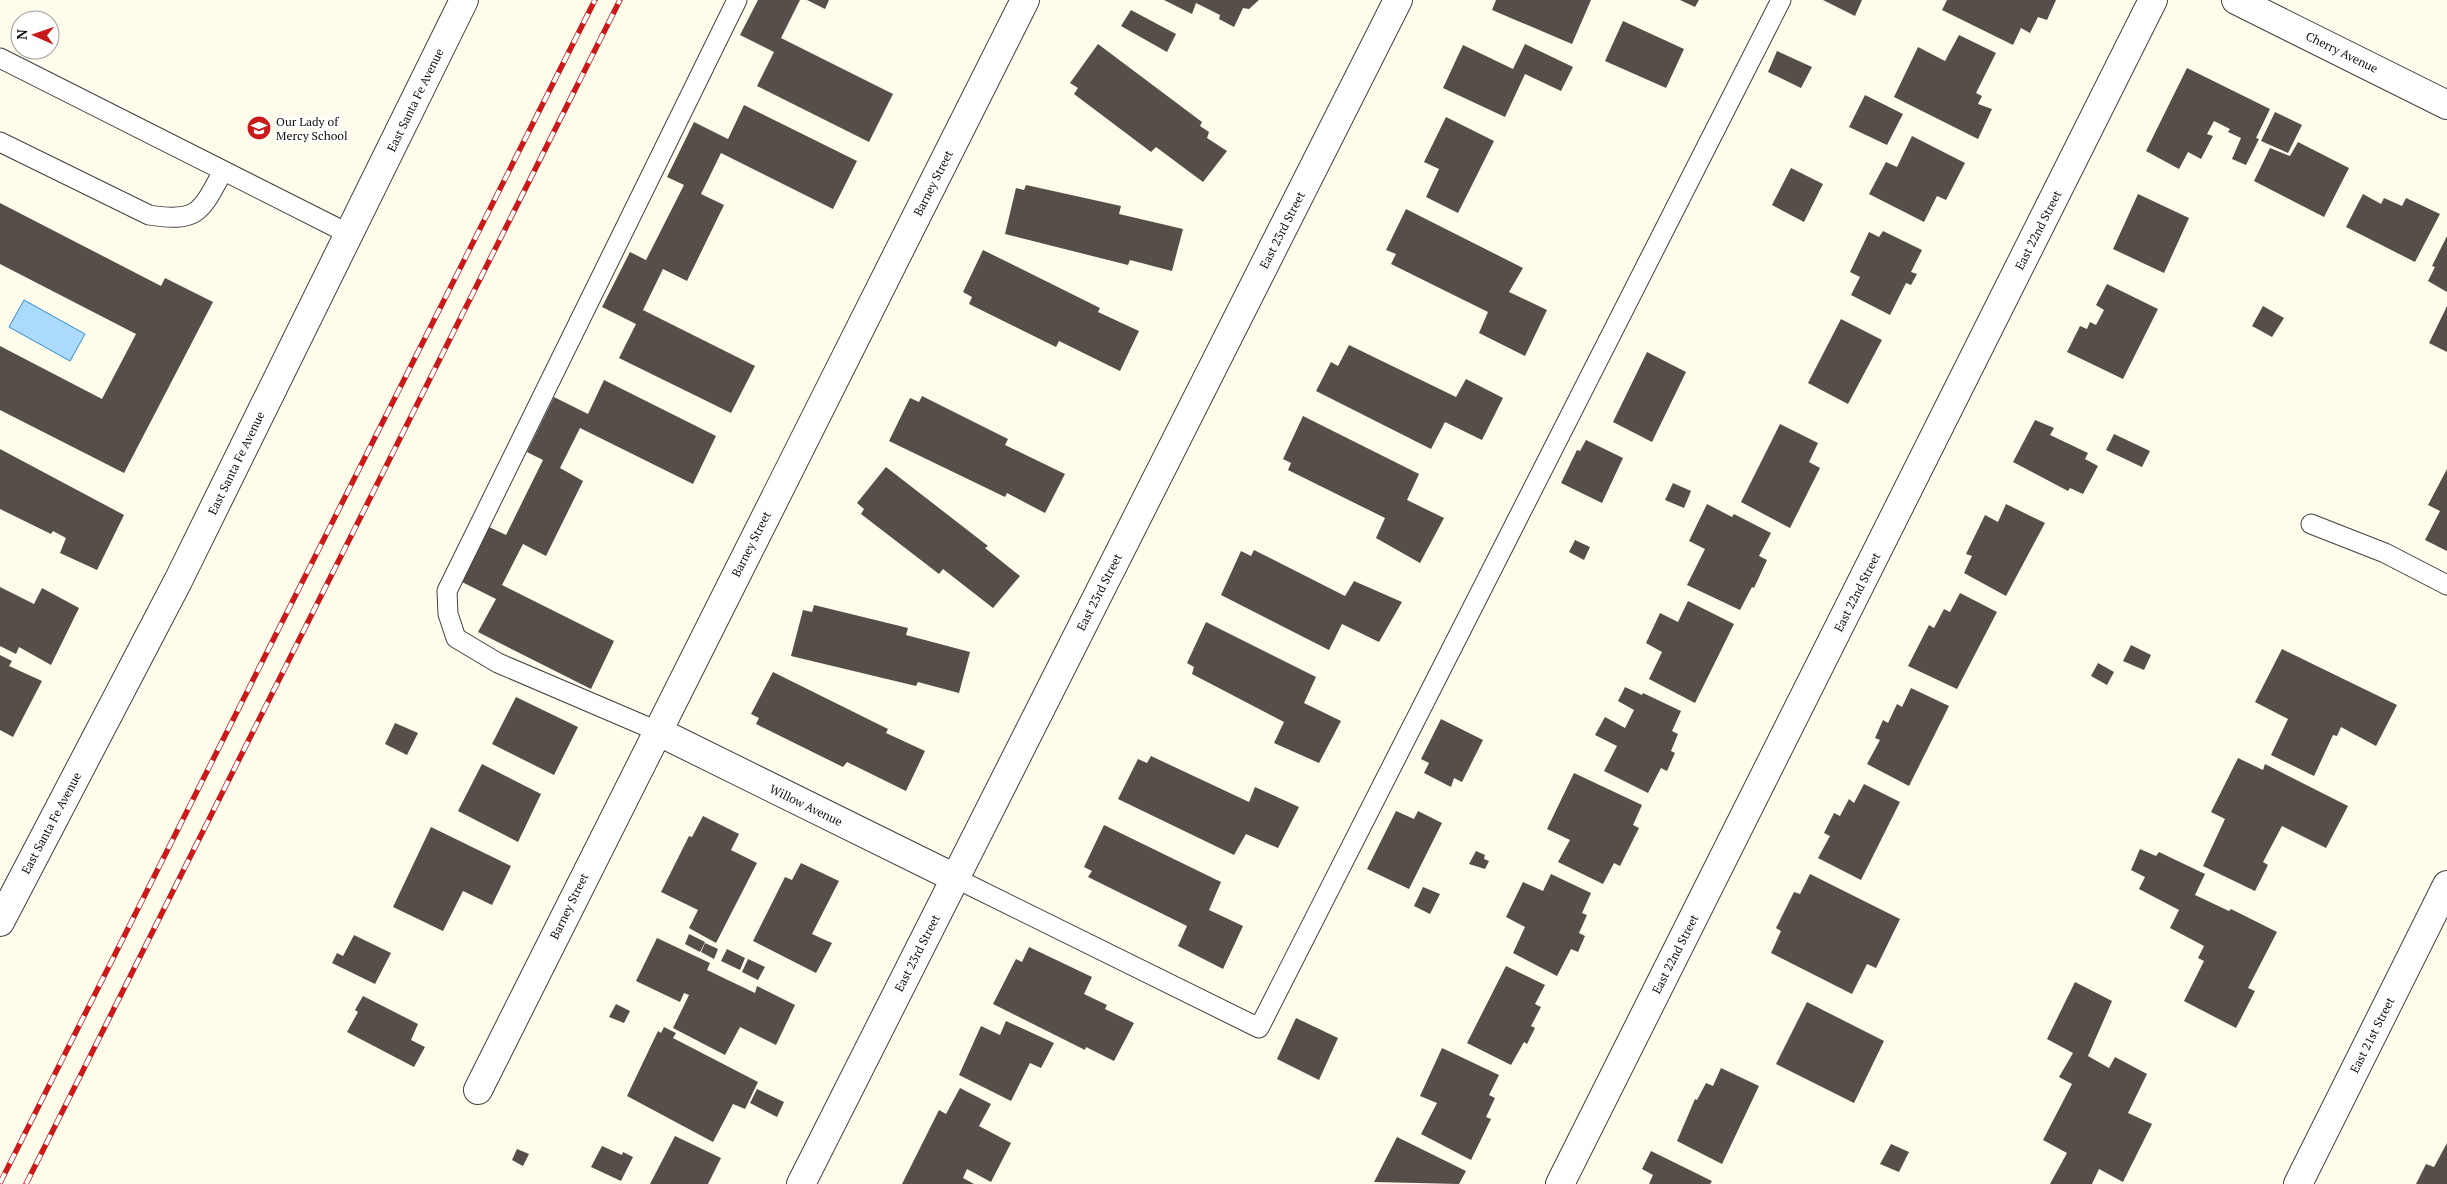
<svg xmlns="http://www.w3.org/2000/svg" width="2447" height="1184" viewBox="0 0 2447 1184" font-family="'PT Serif',serif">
<rect width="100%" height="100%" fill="#fffcec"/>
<!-- water -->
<path fill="#acdafc" stroke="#2c8cd9" d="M 24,300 L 85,334 L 70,361 L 9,327 Z"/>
<!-- building -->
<path fill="#564e48" d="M 758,0 L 800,0 L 781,38 L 893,94 L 869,142 L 757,86 L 774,52 L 740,35 Z
M 807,0 L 829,0 L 825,9 Z
M 1164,0 L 1259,0 L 1249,9 L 1243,8 L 1234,27 L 1219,19 L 1220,15 L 1196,3 L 1192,14 Z
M 1496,0 L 1591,0 L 1572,44 L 1492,10 Z
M 1680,0 L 1699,0 L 1695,7 Z
M 1823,0 L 1862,0 L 1855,16 Z
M 1947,0 L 2056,0 L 2047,20 L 2038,17 L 2030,33 L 2021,28 L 2013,45 L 1942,10 Z
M 1131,10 L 1176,34 L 1167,52 L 1121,26 Z
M 1623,21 L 1684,49 L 1666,88 L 1605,61 Z
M 1959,35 L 1996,53 L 1976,93 L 1982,96 L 1978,104 L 1992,109 L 1978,139 L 1894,97 L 1918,47 L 1945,61 Z
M 1098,44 L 1202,122 L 1200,126 L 1209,132 L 1207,138 L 1227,151 L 1203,182 L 1156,147 L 1151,152 L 1074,94 L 1078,88 L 1070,83 Z
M 1525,44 L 1573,67 L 1561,91 L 1525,74 L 1505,117 L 1443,88 L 1463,45 L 1513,69 Z
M 1777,51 L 1812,67 L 1801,88 L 1768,72 Z
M 2187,68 L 2270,109 L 2256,138 L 2259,139 L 2246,165 L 2232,159 L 2241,138 L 2228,132 L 2230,129 L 2214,121 L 2207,134 L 2213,136 L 2201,159 L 2188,152 L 2179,169 L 2146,151 Z
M 1865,95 L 1903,114 L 1887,145 L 1849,127 Z
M 744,105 L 857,161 L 833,209 L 721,153 L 701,194 L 724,205 L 687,281 L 663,269 L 643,310 L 755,366 L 731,413 L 619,358 L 636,324 L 602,307 L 630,252 L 646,260 L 684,185 L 667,177 L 694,122 L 728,139 Z
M 2275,112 L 2302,125 L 2288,153 L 2261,141 Z
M 1446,117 L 1494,141 L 1458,213 L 1426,197 L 1439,169 L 1424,162 Z
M 1912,136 L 1965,163 L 1946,200 L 1937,196 L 1924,222 L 1869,194 L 1886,162 L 1897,167 Z
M 2298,142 L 2349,168 L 2324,217 L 2254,181 L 2270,148 L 2290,156 Z
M 1791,168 L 1823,184 L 1804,222 L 1772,205 Z
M 1026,185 L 1121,206 L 1119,214 L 1183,229 L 1172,271 L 1130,260 L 1128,265 L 1005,234 L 1016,188 L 1024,190 Z
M 2138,194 L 2189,218 L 2164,273 L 2113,249 Z
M 2363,194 L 2381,204 L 2384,198 L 2402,206 L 2406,198 L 2440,214 L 2415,262 L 2346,227 Z
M 0,203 L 161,286 L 165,278 L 213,302 L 124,473 L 0,410 L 0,346 L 102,399 L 136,334 L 0,264 Z
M 1406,209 L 1523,268 L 1509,292 L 1547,310 L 1525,356 L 1479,333 L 1488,312 L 1391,264 L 1396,254 L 1386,250 Z
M 1883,231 L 1922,250 L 1911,272 L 1917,274 L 1911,285 L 1906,283 L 1890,315 L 1851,295 L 1860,277 L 1850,272 L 1869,232 L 1879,237 Z
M 2447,236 L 2447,292 L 2428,281 L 2435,267 L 2432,266 Z
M 983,250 L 1100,308 L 1098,312 L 1139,331 L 1120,371 L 1059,341 L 1056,347 L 969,304 L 972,297 L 963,292 Z
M 2107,284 L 2158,309 L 2123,379 L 2067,352 L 2080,326 L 2087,329 L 2090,322 L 2096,325 L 2104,310 L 2096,305 Z
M 2263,306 L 2284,318 L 2272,337 L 2252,326 Z
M 2447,306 L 2447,352 L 2429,343 Z
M 1841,319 L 1882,340 L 1848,404 L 1808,383 Z
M 1349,345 L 1456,397 L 1466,379 L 1503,398 L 1482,440 L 1445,422 L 1431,449 L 1316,391 L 1331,362 L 1338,366 Z
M 1647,352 L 1686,372 L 1652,442 L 1613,422 Z
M 604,380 L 716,436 L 693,484 L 580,428 L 560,468 L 583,481 L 546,556 L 523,544 L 502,585 L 614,641 L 591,689 L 478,632 L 496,599 L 462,582 L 489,527 L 506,535 L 543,460 L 527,452 L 554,397 L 588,414 Z
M 922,396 L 1008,439 L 1005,445 L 1065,474 L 1045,513 L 1007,493 L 1005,497 L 889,441 L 910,398 L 919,402 Z
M 1303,416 L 1419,474 L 1407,500 L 1444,518 L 1420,563 L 1376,538 L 1385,518 L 1288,470 L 1291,463 L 1283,459 Z
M 2035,420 L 2054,428 L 2050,435 L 2088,453 L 2085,459 L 2098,466 L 2083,494 L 2070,488 L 2068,491 L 2013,462 Z
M 1780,424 L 1818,443 L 1809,462 L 1820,468 L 1790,528 L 1741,502 Z
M 2114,434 L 2150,451 L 2142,467 L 2106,450 Z
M 1586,440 L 1623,458 L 1602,503 L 1561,483 L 1577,450 L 1580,451 Z
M 0,449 L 124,515 L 97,570 L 60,553 L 66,538 L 53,531 L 51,534 L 0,509 Z
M 886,467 L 988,546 L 985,548 L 1020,576 L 993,608 L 943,569 L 939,574 L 861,514 L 864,509 L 857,503 Z
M 2447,469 L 2447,551 L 2425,540 L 2440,511 L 2428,505 Z
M 1673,483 L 1691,491 L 1684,508 L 1665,500 Z
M 1707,504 L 1732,517 L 1734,514 L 1771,533 L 1759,556 L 1767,560 L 1754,588 L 1752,587 L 1740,610 L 1687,585 L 1705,549 L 1689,541 Z
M 2006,504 L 2045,523 L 2006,596 L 1964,573 L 1972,556 L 1966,554 L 1985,515 L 1998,522 Z
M 1575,540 L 1590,547 L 1584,560 L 1569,552 Z
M 1254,550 L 1345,596 L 1354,581 L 1402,602 L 1379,642 L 1342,624 L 1329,650 L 1221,595 L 1241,551 L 1251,556 Z
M 0,587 L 34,604 L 42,588 L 79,608 L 51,665 L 19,647 L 16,654 L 0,646 Z
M 1960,593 L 1997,612 L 1957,689 L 1908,666 L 1929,625 L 1934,628 L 1944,609 L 1950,612 Z
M 1688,601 L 1734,624 L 1695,703 L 1649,679 L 1662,652 L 1646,643 L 1660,613 L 1678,622 Z
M 814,605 L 908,628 L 906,635 L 970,652 L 959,693 L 918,682 L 916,686 L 791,656 L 803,610 L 812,612 Z
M 1206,622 L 1316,677 L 1304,703 L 1341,721 L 1319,763 L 1274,743 L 1284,722 L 1192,674 L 1194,667 L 1187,663 Z
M 2131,645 L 2151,655 L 2144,670 L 2123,661 Z
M 2282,649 L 2397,705 L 2376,746 L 2341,727 L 2337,736 L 2333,735 L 2314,776 L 2271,755 L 2288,719 L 2255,702 Z
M 0,655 L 12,661 L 9,666 L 42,681 L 13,737 L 0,730 Z
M 2098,663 L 2114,672 L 2107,685 L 2091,676 Z
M 773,672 L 888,729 L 886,733 L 925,751 L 906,791 L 847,762 L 843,767 L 756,724 L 759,718 L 751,714 Z
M 1625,687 L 1642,695 L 1643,693 L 1681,711 L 1672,731 L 1678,734 L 1671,751 L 1675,753 L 1667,771 L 1661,768 L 1648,793 L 1604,771 L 1617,746 L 1595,735 L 1605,717 L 1625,728 L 1634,710 L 1618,701 Z
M 1911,688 L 1949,706 L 1909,786 L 1867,764 L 1880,740 L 1875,738 L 1883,720 L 1888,723 L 1897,704 L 1902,707 Z
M 516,697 L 578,727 L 554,775 L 492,744 Z
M 1441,719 L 1483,740 L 1462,782 L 1454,778 L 1451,787 L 1424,773 L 1429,763 L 1421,759 Z
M 395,723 L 418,733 L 407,755 L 385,744 Z
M 1151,756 L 1249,802 L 1255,787 L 1299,807 L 1278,848 L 1246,834 L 1234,855 L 1118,799 L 1138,759 L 1147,763 Z
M 2238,758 L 2263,770 L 2265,764 L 2348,806 L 2326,848 L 2282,826 L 2263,862 L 2268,865 L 2255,891 L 2203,866 L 2225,819 L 2211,812 Z
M 482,764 L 541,794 L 518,842 L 458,811 Z
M 1574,773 L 1642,805 L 1633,825 L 1639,828 L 1620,866 L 1614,863 L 1603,884 L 1558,862 L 1570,840 L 1547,829 Z
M 1864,784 L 1900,802 L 1861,880 L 1818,858 L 1830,836 L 1824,833 L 1834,813 L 1840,816 L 1849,799 L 1854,803 Z
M 1396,811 L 1414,819 L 1418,811 L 1442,823 L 1409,889 L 1367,869 Z
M 703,816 L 739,834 L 731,850 L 757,863 L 716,943 L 689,928 L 698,910 L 661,892 L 689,836 L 692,837 Z
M 1104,825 L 1221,882 L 1209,910 L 1243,926 L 1223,969 L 1178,946 L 1187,926 L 1088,877 L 1092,871 L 1084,867 Z
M 431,827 L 511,866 L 492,905 L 463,891 L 443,931 L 393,907 Z
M 2140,849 L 2156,856 L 2159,852 L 2205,874 L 2195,895 L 2229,911 L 2231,909 L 2277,932 L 2248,988 L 2255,991 L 2236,1028 L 2184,1001 L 2204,961 L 2198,958 L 2204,946 L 2170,928 L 2179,910 L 2139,889 L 2145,877 L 2131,870 Z
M 1476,851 L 1485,855 L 1484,859 L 1489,861 L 1485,869 L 1469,864 Z
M 801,863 L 839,881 L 812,934 L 832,943 L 816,973 L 753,941 L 785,877 L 792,880 Z
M 1551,874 L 1591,893 L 1582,913 L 1587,915 L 1579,933 L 1585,936 L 1578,952 L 1571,949 L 1557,976 L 1513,953 L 1525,927 L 1506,917 L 1523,882 L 1543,891 Z
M 1810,874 L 1900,919 L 1876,968 L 1867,964 L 1852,994 L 1771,953 L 1781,931 L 1776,928 L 1794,892 L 1800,894 Z
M 1423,887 L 1440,894 L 1430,914 L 1414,906 Z
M 689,934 L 705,942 L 700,952 L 685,944 Z
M 354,935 L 391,953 L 375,984 L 332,963 L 337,953 L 343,956 Z
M 657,938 L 710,963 L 707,970 L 755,993 L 757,986 L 795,1005 L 776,1045 L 740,1027 L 725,1055 L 673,1028 L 689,995 L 684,993 L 680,1002 L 636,981 Z
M 705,943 L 718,949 L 714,959 L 701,952 Z
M 1029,947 L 1092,977 L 1084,994 L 1107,1005 L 1105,1009 L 1134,1023 L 1114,1061 L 1086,1047 L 1085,1050 L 993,1004 L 1016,959 L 1022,962 Z
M 727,949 L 745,958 L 740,970 L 721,961 Z
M 748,959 L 765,967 L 758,980 L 742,972 Z
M 1506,966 L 1545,985 L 1535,1004 L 1541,1007 L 1531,1026 L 1535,1028 L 1527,1044 L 1524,1042 L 1511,1065 L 1467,1043 Z
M 2075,982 L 2112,1001 L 2088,1056 L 2109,1068 L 2115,1057 L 2147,1074 L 2128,1113 L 2152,1124 L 2123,1182 L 2099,1169 L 2092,1184 L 2050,1184 L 2067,1153 L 2043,1140 L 2072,1084 L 2059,1077 L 2073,1053 L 2047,1039 Z
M 363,996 L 418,1024 L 411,1040 L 425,1047 L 414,1067 L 347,1032 L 358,1012 L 355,1010 Z
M 1807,1002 L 1884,1041 L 1854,1103 L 1776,1064 Z
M 616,1004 L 630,1011 L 624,1023 L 609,1017 Z
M 1296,1018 L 1338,1038 L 1319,1080 L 1277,1059 Z
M 1006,1021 L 1054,1043 L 1041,1068 L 1030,1063 L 1011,1101 L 959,1075 L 981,1026 L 1000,1035 Z
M 664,1027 L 676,1033 L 673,1038 L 758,1082 L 745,1109 L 733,1104 L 713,1142 L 627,1096 L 658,1031 L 661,1033 Z
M 1442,1048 L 1499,1075 L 1489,1095 L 1495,1098 L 1486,1117 L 1491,1119 L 1471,1160 L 1421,1134 L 1437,1103 L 1420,1096 Z
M 1721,1068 L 1759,1086 L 1722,1164 L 1677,1141 L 1695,1099 L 1697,1100 L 1706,1083 L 1713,1086 Z
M 960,1088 L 991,1104 L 979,1126 L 1011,1143 L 991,1182 L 967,1169 L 963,1178 L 974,1184 L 902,1184 L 939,1110 L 946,1114 Z
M 757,1089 L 784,1102 L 777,1117 L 750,1103 Z
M 675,1136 L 721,1158 L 708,1184 L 650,1184 Z
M 1397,1137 L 1466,1171 L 1459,1184 L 1374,1182 Z
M 2447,1143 L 2447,1184 L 2416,1184 L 2426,1164 L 2434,1167 Z
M 1891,1144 L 1909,1152 L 1899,1172 L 1880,1164 Z
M 602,1146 L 622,1155 L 623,1152 L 633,1157 L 621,1181 L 591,1167 Z
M 517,1149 L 529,1154 L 523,1166 L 512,1160 Z
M 1651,1151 L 1712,1181 L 1710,1184 L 1649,1184 L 1653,1175 L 1642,1169 Z"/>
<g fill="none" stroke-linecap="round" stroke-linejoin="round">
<defs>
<path id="service" d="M 0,58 L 349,234
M 0,142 L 149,215 C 199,223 201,211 223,171
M 2311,524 L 2385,553 L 2447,585
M 657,731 L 498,663 L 456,638 L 448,614 L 447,591 L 737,0
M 955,878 L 1259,1028 L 1781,0"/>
<path id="minor" d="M 2236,0 L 2447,105
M 657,731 L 955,878
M 478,1090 L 1025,0
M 801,1184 L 1398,0
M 1560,1184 L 2153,0
M 2298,1184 L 2447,885"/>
<path id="tertiary" d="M 0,922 L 178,581 L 464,0"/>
</defs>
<!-- service casing -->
<use href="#service" stroke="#404040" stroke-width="21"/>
<!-- minor casing -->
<use href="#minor" stroke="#404040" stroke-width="30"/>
<!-- tertiary casing -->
<use href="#tertiary" stroke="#404040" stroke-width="30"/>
<!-- service -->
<use href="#service" stroke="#fff" stroke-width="19"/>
<!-- minor -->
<use href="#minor" stroke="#fff" stroke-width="28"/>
<!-- tertiary -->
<use href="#tertiary" stroke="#fff" stroke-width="28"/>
<defs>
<path id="rail" d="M 0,1183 L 595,0
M 26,1184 L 620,0"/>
</defs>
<!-- rail casing -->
<use href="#rail" stroke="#c91919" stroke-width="5.5"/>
<!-- rail -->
<use href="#rail" stroke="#fff" stroke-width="4" stroke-dasharray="11" stroke-linecap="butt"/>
</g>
<!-- icons -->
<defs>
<symbol id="school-disc" viewBox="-11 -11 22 22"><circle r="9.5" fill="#c91919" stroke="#fff"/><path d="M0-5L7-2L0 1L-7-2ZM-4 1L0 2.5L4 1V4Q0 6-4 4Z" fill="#fff"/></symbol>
</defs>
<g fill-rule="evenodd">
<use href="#school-disc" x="245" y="114" width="28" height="28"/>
</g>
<g text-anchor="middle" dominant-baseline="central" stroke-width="5" stroke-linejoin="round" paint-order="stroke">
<!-- street labels -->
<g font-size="12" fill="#0d0d0d" stroke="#fff">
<text transform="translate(2342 52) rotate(26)">Cherry Avenue</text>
<text transform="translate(415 100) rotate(-64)">East Santa Fe Avenue</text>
<text transform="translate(933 183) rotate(-63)">Barney Street</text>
<text transform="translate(1282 230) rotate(-63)">East 23rd Street</text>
<text transform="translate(2038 230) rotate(-63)">East 22nd Street</text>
<text transform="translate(236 463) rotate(-64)">East Santa Fe Avenue</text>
<text transform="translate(751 544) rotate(-63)">Barney Street</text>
<text transform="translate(1099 592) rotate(-63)">East 23rd Street</text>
<text transform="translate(1857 592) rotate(-63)">East 22nd Street</text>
<text transform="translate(806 805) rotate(26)">Willow Avenue</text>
<text transform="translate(51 823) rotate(-62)">East Santa Fe Avenue</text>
<text transform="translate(569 906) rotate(-64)">Barney Street</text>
<text transform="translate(917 953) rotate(-63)">East 23rd Street</text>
<text transform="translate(1675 954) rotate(-63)">East 22nd Street</text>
<text transform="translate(2372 1035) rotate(-63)">East 21st Street</text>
</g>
<!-- poi labels -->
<g font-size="12" fill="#0d0d0d" stroke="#fff" text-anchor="start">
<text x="276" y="121">Our Lady of<tspan x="276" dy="14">Mercy School</tspan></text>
</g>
</g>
<!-- north arrow -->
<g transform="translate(35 35) rotate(272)"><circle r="24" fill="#ffffff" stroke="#9e9e9e"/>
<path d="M0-4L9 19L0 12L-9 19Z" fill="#c91919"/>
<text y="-8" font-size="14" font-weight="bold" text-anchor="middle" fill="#0d0d0d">N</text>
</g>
</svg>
